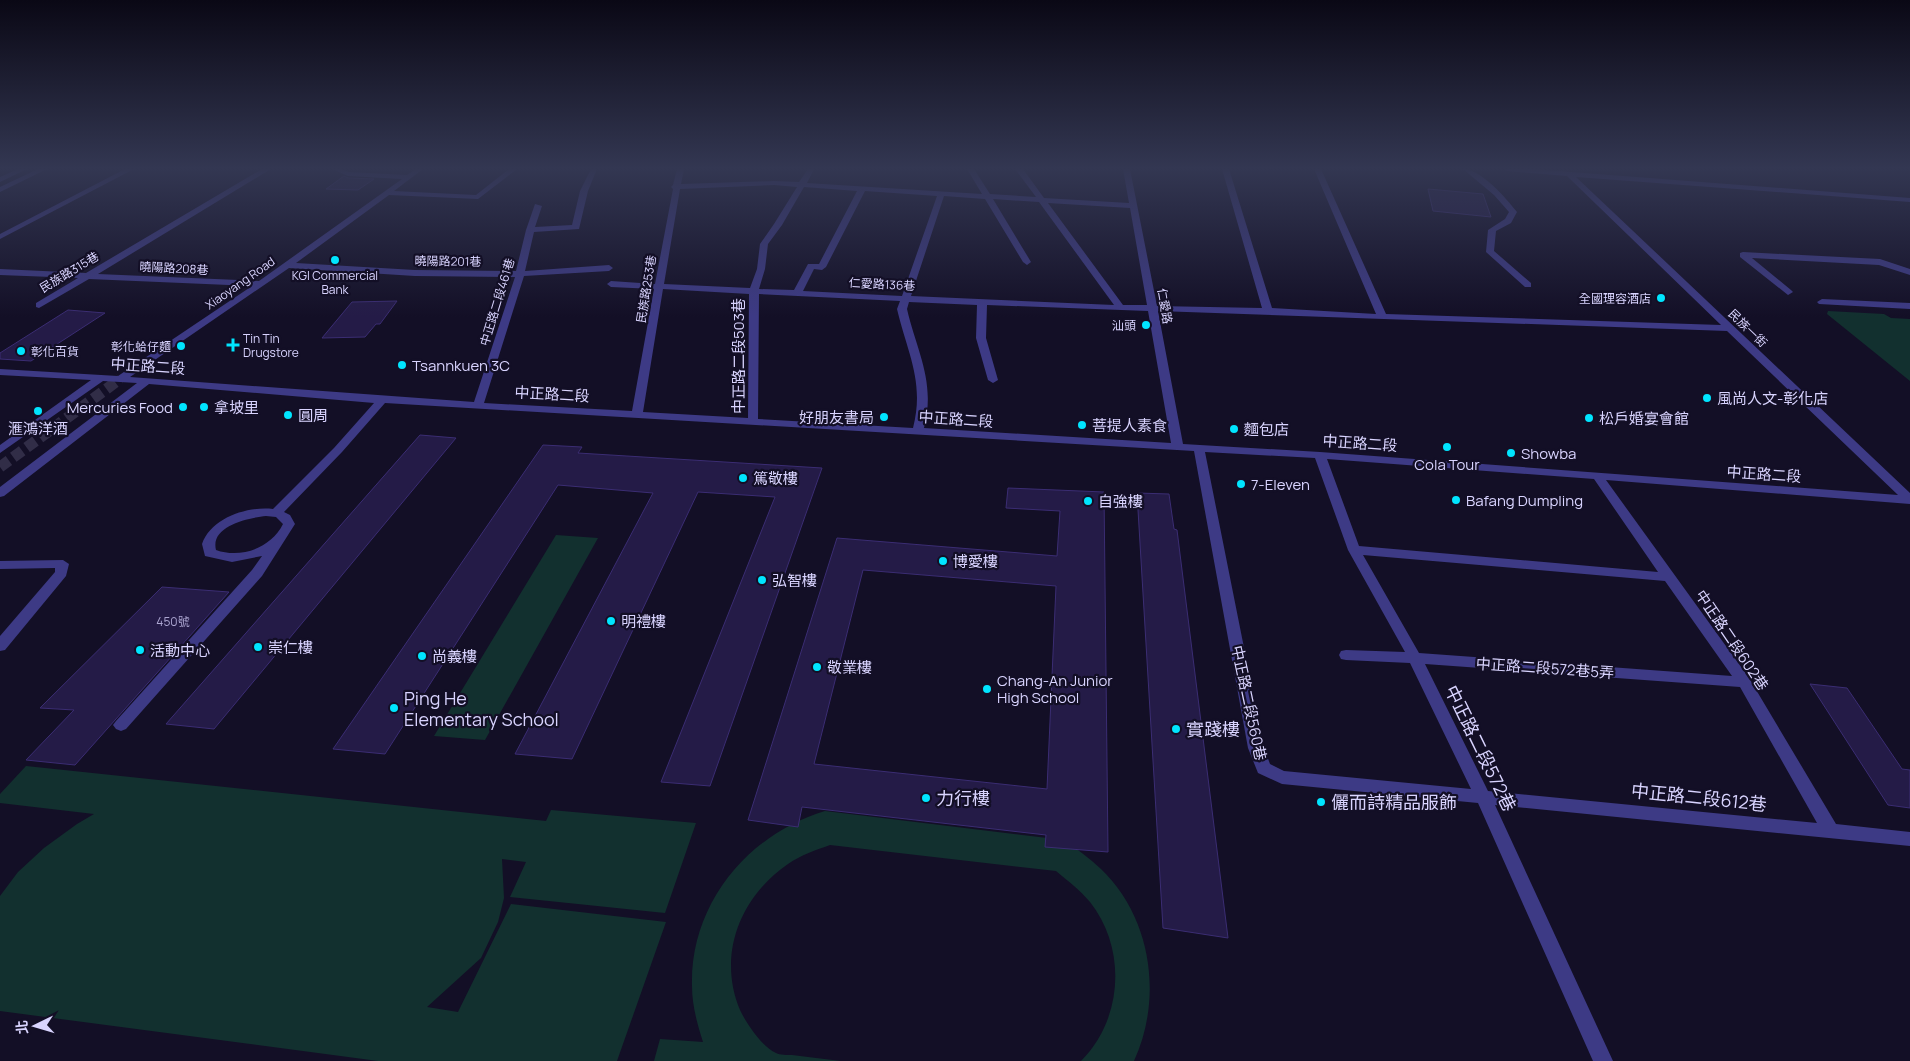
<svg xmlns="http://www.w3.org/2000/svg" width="1910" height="1061" viewBox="0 0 1910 1061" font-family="Manrope,'Noto Sans TC',sans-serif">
<rect width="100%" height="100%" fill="#130f26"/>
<!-- green -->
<path fill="#12302f" d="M 1828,311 L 1884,314 L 1891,318 L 1910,319 L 1910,381 L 1827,314 Z
M 556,535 L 598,538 L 485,740 L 434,736 Z
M 26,766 L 546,821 L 551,810 L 696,823 L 665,913 L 510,897 L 526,862 L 502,859 L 504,898 L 498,922 L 481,958 L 427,1007 L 458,1012 L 511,904 L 666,922 L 617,1061 L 378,1061 L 0,1011 L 0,896 L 18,872 L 44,848 L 77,824 L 94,814 L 0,803 L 0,794 Z
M 825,811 L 1064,840 C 1077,849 1089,858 1101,869 C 1152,918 1163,998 1134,1061 L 1081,1061 C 1123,1019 1127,949 1090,902 C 1080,890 1068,881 1056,871 L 830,845 C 816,850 801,855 788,864 C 740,897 717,955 740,1010 C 746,1023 763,1048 776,1053 C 780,1055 787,1055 792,1055 C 808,1057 824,1059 841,1061 L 654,1061 L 660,1039 L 703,1042 C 697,1023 692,1005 692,986 C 690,904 748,834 825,811 Z"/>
<!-- building -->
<path fill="#241b47" stroke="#3b2d73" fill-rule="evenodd" d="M 344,176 L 348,178 L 374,179 L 358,190 L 326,189 Z
M 1428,189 L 1483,194 L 1491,217 L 1433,211 Z
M 397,301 L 380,324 L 376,324 L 365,337 L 322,338 L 352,302 Z
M 68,310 L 105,313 L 31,361 L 0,359 L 0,353 Z
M 420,435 L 456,438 L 214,729 L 166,724 Z
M 543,445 L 582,447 L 578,453 L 822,468 L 710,786 L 661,782 L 775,497 L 698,492 L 572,759 L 515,754 L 653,493 L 558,485 L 385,754 L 333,749 Z
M 1008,488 L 1104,492 L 1108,852 L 1045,847 L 1046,835 L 802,807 L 798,827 L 748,820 L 837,538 L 1057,556 L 1060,511 L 1006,508 ZM 863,570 L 1056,586 L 1047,789 L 814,764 Z
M 1137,493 L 1169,494 L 1174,529 L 1177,530 L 1228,938 L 1163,928 Z
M 162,587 L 229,592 L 75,765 L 26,760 L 74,710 L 40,708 Z
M 1810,684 L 1847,688 L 1902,769 L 1910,770 L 1910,808 L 1888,805 Z"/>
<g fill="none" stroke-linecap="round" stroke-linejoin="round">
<!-- minor-tunnel -->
<path stroke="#312d47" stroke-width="11" stroke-dasharray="11 5.5" stroke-linecap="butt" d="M 0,467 L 120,379"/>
<!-- minor -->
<path fill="#3d3a85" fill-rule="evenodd" d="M 18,169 L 27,169 L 0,182 L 0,177 Z
M 38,169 L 47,169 L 0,192 L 0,187 Z
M 125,169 L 134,169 L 0,239 L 0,234 Z
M 262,169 L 271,169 L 98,274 L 259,281 L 402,179 L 348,176 L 332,169 L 341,169 L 349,172 L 407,175 L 416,169 L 423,169 L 394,191 L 476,195 L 509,169 L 517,169 L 478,199 L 389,195 L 296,263 L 415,270 L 516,271 L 526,230 L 535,204 L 542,206 L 535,227 L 572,225 L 580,191 L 591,169 L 597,169 L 588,191 L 579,229 L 534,232 L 525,271 L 609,265 L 613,268 L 609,271 L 524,276 L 484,403 L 632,411 L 654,289 L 611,287 L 607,284 L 611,281 L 655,284 L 673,189 L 671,187 L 673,185 L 677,169 L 684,169 L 681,184 L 774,181 L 799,182 L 808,169 L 814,169 L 807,183 L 982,194 L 967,169 L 974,169 L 990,194 L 1036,197 L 1015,169 L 1023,169 L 1044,198 L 1129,203 L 1123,169 L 1130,169 L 1157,306 L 1262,308 L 1222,169 L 1229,169 L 1272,308 L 1376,314 L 1314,169 L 1321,169 L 1386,314 L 1721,325 L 1567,176 L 1507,171 L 1504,169 L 1532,169 L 1910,198 L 1910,202 L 1576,177 L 1910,493 L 1910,504 L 1606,480 L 1749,678 L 1836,824 L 1910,832 L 1910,846 L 1495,805 L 1613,1061 L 1593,1061 L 1478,803 L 1282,784 L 1258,773 L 1248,748 L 1194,451 L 385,403 L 342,452 L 284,512 L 290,515 L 295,524 L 262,576 L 126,729 L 121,731 L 116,729 L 113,725 L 116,721 L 252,570 L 262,556 L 232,562 L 205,556 L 202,544 C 211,518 247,506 273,509 L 334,448 L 374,403 L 149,384 L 4,496 L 0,497 L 0,487 L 137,383 L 103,381 L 0,453 L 0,445 L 91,380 L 0,375 L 0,369 L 118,376 L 252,286 L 89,279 L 39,308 L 36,307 L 36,303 L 78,278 L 0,275 L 0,269 L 86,273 ZM 774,185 L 797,187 L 774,224 L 760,244 L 757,269 L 750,288 L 664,284 L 680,189 ZM 804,187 L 857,191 L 819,264 L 808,264 L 794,290 L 759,289 L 765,269 L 768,244 L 782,225 ZM 865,191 L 937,196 L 902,296 L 803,291 L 814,269 L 822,270 L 826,267 ZM 944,196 L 985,199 L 1023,262 L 1027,265 L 1031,262 L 993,199 L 1039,202 L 1114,305 L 911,296 ZM 1048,203 L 1130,208 L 1147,305 L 1123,305 ZM 289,268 L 415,276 L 515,277 L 474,402 L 130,377 ZM 663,289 L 749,294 L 748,418 L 643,412 ZM 759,294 L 900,301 L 897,309 C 907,352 925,382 913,428 L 758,419 ZM 909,302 L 977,305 L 976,338 L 988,380 L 993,383 L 998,380 L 986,338 L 987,305 L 1148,311 L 1171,443 L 924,428 C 936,382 917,352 907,309 ZM 1158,311 L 1727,331 L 1898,495 L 1320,452 L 1183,444 ZM 1205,452 L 1315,458 L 1348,550 L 1405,652 L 1346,650 L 1341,651 L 1339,655 L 1341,659 L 1346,660 L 1410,663 L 1471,789 L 1284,771 L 1270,764 L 1264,748 ZM 1327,459 L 1594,479 L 1658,572 L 1359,546 ZM 266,516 L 276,517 L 283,524 C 271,548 241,559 216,550 C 210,526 248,518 266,516 ZM 1363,555 L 1665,581 L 1732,676 L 1419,653 ZM 1425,664 L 1740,687 L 1817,823 L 1488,791 Z
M 1463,169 C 1481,169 1506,198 1517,212 L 1511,223 L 1496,231 L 1494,251 L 1531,283 L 1531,287 L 1525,287 L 1486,252 L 1488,230 L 1505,219 L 1509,212 L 1494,195 Z
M 1743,252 L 1880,259 L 1910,269 L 1910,275 L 1879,265 L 1752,258 L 1791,290 L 1793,292 L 1788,295 L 1740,257 L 1740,253 Z
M 1822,299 L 1910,303 L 1910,309 L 1819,304 L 1817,302 Z
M 63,560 L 69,564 L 66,576 L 5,650 L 0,651 L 0,636 L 55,572 L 55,568 L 0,569 L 0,561 Z"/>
</g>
<!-- sky -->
<linearGradient id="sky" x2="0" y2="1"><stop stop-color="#0a0815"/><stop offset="0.53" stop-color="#333752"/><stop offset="1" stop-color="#333752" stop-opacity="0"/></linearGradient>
<rect width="1910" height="317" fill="url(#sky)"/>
<!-- markers -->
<g fill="#00e5ff" stroke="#130f26" stroke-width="2">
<circle cx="335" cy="260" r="5"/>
<circle cx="1661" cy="298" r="5"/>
<circle cx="1146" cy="325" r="5"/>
<path d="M230.5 337.5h5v5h5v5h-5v5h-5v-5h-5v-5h5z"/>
<circle cx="181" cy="346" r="5"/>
<circle cx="21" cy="351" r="5"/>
<circle cx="402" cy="365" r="5"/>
<circle cx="1707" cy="398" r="5"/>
<circle cx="183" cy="407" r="5"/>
<circle cx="204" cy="407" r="5"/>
<circle cx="38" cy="411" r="5"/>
<circle cx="288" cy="415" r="5"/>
<circle cx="884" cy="417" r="5"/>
<circle cx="1589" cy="418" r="5"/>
<circle cx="1082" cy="425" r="5"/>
<circle cx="1234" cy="429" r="5"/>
<circle cx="1447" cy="447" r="5"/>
<circle cx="1511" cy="453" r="5"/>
<circle cx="743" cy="478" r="5"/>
<circle cx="1241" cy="484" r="5"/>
<circle cx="1456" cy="500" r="5"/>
<circle cx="1088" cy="501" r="5"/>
<circle cx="943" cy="561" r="5"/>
<circle cx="762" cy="580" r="5"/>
<circle cx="611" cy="621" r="5"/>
<circle cx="258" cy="647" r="5"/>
<circle cx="140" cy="650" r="5"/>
<circle cx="422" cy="656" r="5"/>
<circle cx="817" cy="667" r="5"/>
<circle cx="987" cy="689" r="5"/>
<circle cx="394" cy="708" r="5"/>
<circle cx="1176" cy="729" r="5"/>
<circle cx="926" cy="798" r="5"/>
<circle cx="1321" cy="802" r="5"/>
</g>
<g text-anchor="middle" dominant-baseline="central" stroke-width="4.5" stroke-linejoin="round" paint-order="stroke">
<!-- far-street labels -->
<g font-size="12" fill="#d9d4ff" stroke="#130f26">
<text transform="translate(448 261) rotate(1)">曉陽路201巷</text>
<text transform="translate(174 268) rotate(3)">曉陽路208巷</text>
<text transform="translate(69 272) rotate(-31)">民族路315巷</text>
<text transform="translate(240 283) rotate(-35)">Xiaoyang Road</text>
<text transform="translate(882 284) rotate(3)">仁愛路136巷</text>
<text transform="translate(646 289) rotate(-81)">民族路253巷</text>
<text transform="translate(497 302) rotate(-73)">中正路二段461巷</text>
<text transform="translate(1165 306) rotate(80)">仁愛路</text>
<text transform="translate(1748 328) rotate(44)">民族一街</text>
</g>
<!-- far-poi labels -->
<g font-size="12" fill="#d9d4ff" stroke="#130f26" text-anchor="end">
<text x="335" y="275" text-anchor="middle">KGI Commercial<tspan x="335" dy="14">Bank</tspan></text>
<text x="1651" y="298">全國理容酒店</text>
<text x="1136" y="325">汕頭</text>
<text x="243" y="338" text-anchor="start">Tin Tin<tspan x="243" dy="14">Drugstore</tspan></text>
<text x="171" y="346">彰化蛤仔麵</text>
<text x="31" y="351" text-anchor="start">彰化百貨</text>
</g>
<!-- number labels -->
<g font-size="12" fill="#aca6d1">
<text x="173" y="621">450號</text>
</g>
<!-- street labels -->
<g font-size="15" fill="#d9d4ff" stroke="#130f26">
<text transform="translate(738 356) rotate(-90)">中正路二段503巷</text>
<text transform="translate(148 366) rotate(4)">中正路二段</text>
<text transform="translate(552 394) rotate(3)">中正路二段</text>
<text transform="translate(956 419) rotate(4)">中正路二段</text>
<text transform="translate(1360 443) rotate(4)">中正路二段</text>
<text transform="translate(1764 474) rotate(4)">中正路二段</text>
<text transform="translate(1732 640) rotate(56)">中正路二段602巷</text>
<text transform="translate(1545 668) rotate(4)">中正路二段572巷5弄</text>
<text transform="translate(1249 703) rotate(78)">中正路二段560巷</text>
</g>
<!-- poi labels -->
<g font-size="15" fill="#d9d4ff" stroke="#130f26" text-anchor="start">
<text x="412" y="365">Tsannkuen 3C</text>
<text x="1717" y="398">風尚人文-彰化店</text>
<text x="173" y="407" text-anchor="end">Mercuries Food</text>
<text x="214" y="407">拿坡里</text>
<text x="298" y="415">圓周</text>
<text x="874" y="417" text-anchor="end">好朋友書局</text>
<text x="1599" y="418">松戶婚宴會館</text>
<text x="1092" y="425">菩提人素食</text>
<text x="38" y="428" text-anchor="middle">滙鴻洋酒</text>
<text x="1244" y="429">麵包店</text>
<text x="1521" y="453">Showba</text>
<text x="1447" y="464" text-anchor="middle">Cola Tour</text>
<text x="753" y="478">篤敬樓</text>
<text x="1251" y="484">7-Eleven</text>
<text x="1466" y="500">Bafang Dumpling</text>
<text x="1098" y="501">自強樓</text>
<text x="953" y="561">博愛樓</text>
<text x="772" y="580">弘智樓</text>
<text x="621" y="621">明禮樓</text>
<text x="268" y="647">崇仁樓</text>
<text x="150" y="650">活動中心</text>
<text x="432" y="656">尚義樓</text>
<text x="827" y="667">敬業樓</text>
<text x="997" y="680">Chang-An Junior<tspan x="997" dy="17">High School</tspan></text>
</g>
<!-- near-poi labels -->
<g font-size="18" fill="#d9d4ff" stroke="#130f26" text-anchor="start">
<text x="404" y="698">Ping He<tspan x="404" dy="21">Elementary School</tspan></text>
<text x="1186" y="729">實踐樓</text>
<text x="936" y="798">力行樓</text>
<text x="1331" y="802">儷而詩精品服飾</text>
</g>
<!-- near-street labels -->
<g font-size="18" fill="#d9d4ff" stroke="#130f26">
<text transform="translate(1481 748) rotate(64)">中正路二段572巷</text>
<text transform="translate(1699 797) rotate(6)">中正路二段612巷</text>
</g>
</g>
<!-- north arrow -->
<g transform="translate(35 1026) rotate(265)" stroke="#130f26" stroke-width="4" paint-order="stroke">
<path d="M0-4L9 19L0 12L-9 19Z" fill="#d9d4ff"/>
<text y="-8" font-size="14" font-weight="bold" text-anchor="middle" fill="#d9d4ff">北</text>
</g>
</svg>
